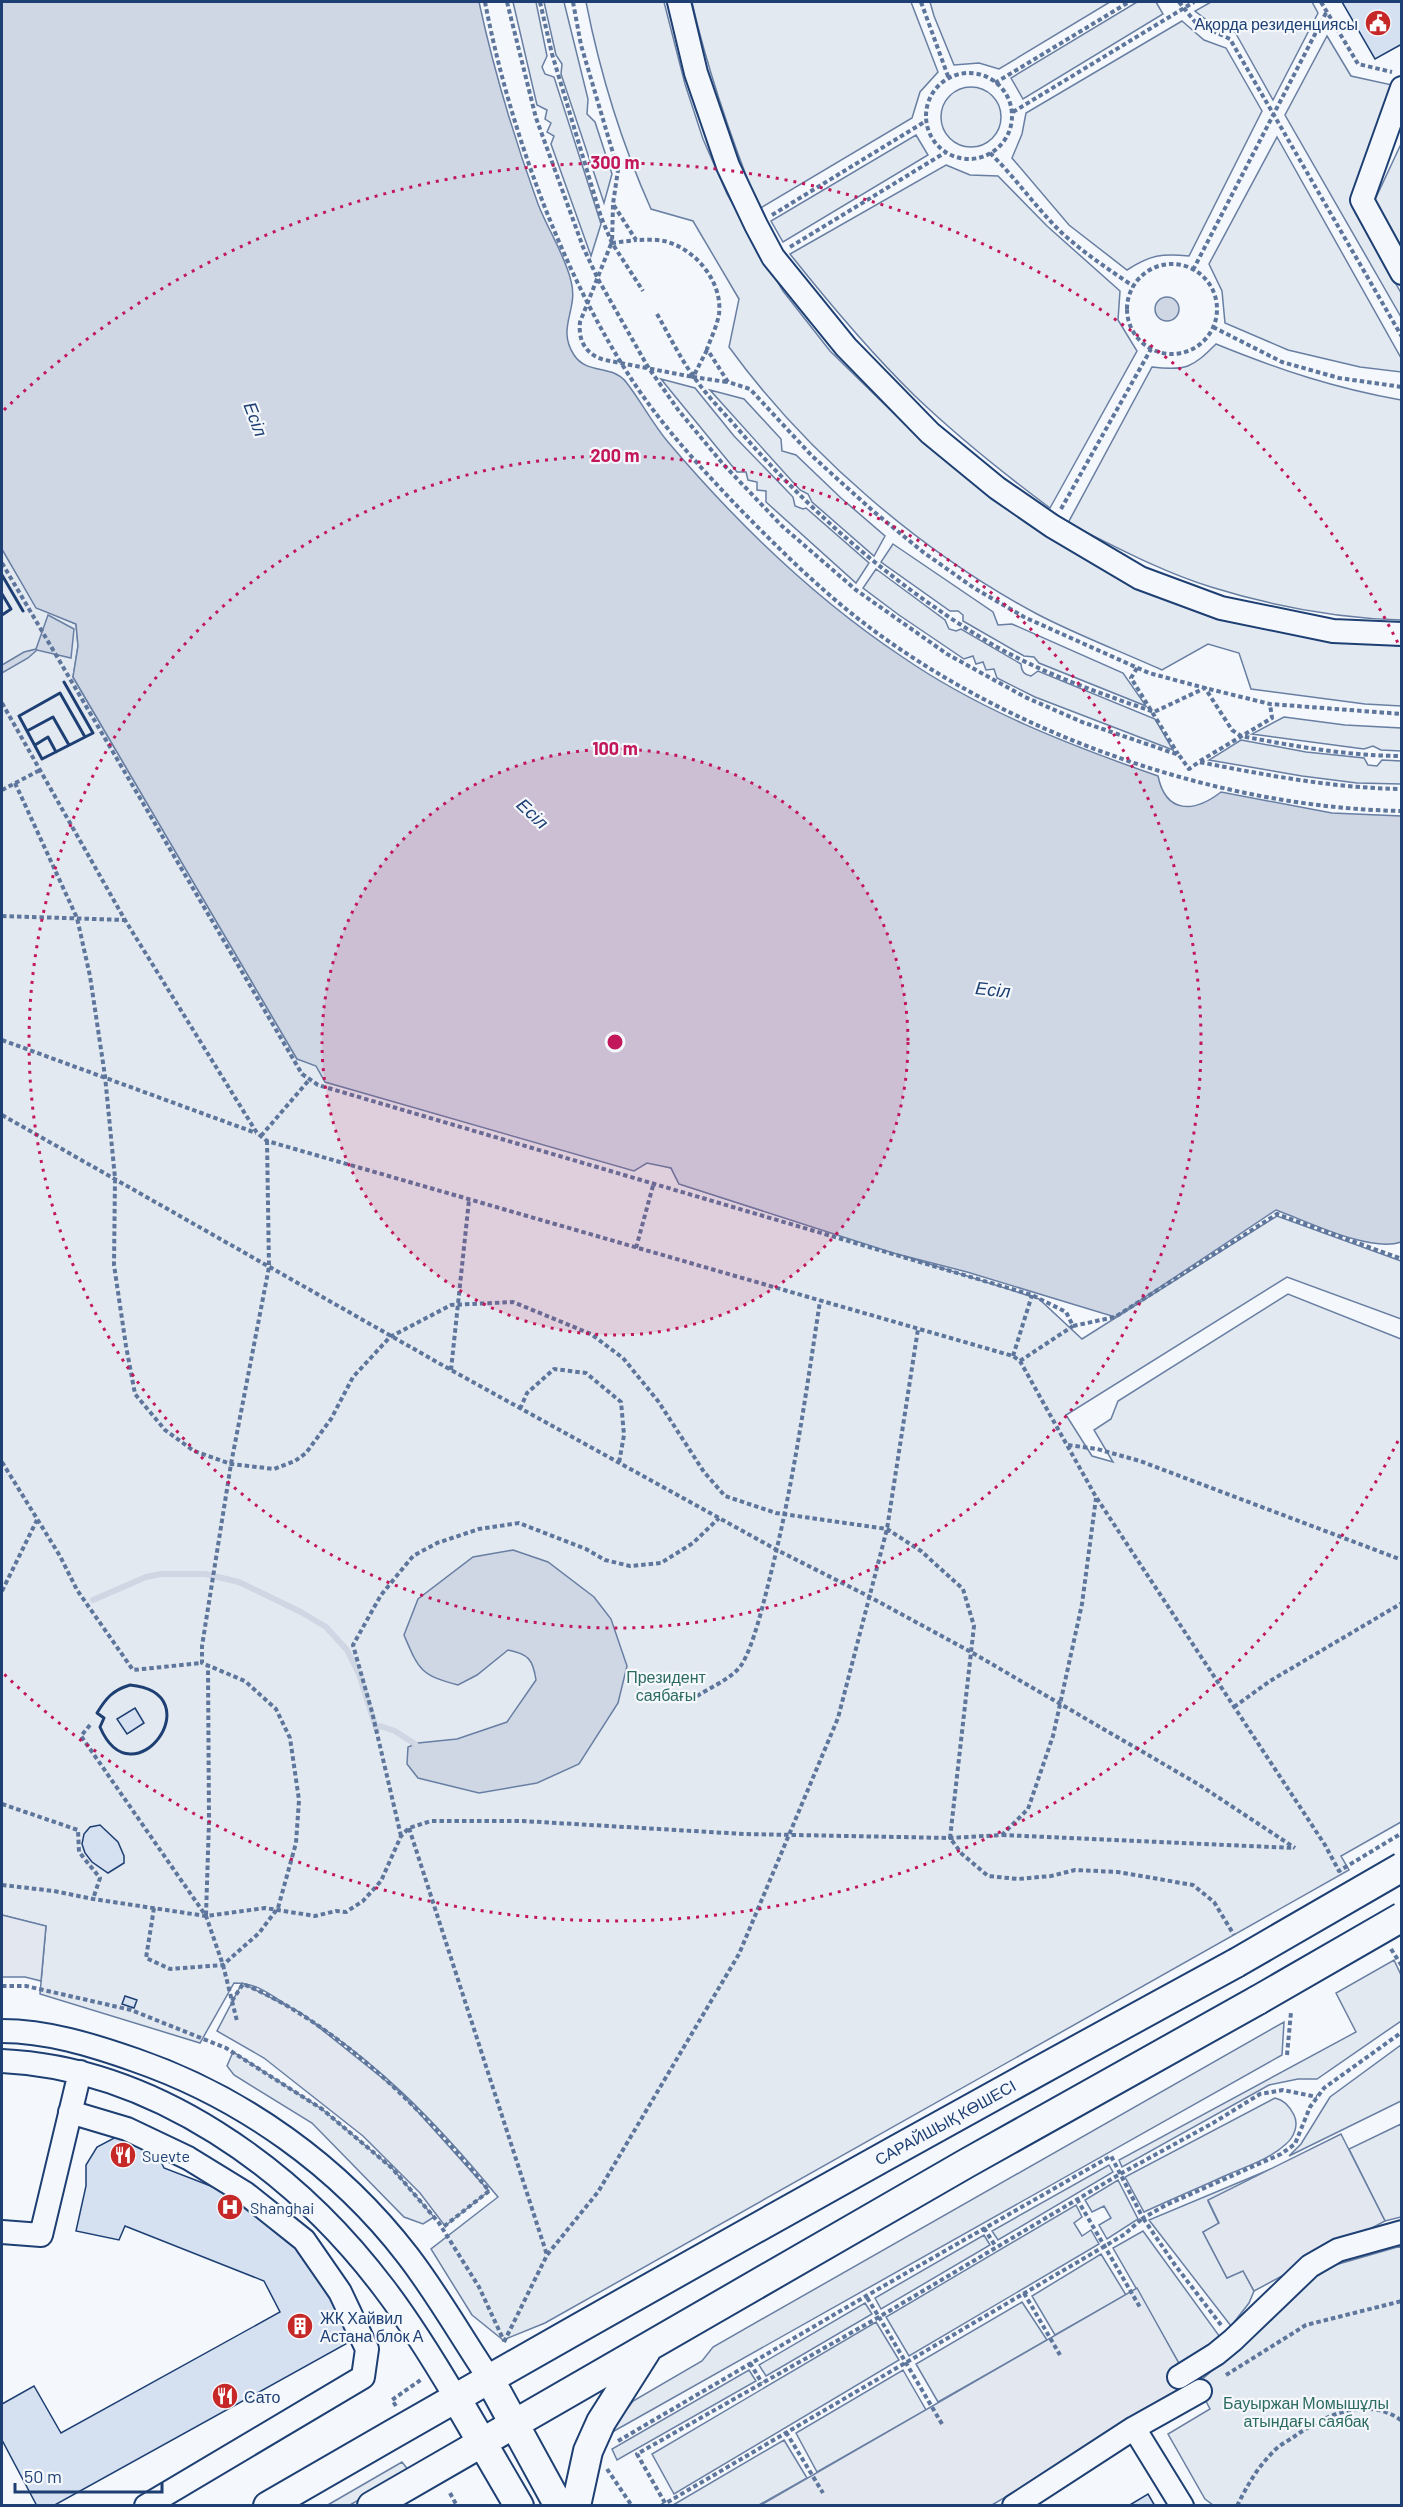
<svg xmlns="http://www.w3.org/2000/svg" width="1403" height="2507" viewBox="0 0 1403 2507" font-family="Barlow,sans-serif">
<rect width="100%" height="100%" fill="#f4f7fb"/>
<!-- green -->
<path fill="#e3e9f0" stroke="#687fa3" stroke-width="1.5" d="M 513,2 L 536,2 L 547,56 L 542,67 L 545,74 L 554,77 L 601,224 L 591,256 L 551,144 L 554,136 L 547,132 L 551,123 L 545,119 L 547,110 L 537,105 Z
M 544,2 L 564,2 L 588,99 L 587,114 L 595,122 L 612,174 L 604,203 L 561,74 L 562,64 L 556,55 Z
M 586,2 L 664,2 L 685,84 L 703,139 L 727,194 L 755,244 L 783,291 L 830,351 L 925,444 L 978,484 L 1092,558 L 1333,641 L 1401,646 L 1401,706 L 1365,704 L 1251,689 L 1239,653 L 1208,644 L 1162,670 C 1120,651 1077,635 1037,614 C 921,552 806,453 729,347 L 739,299 L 693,221 L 651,209 C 621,142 600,73 586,2 Z
M 692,2 L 911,2 L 938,72 L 920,92 L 912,118 L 759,209 C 732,141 708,73 692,2 Z
M 930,2 L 1110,2 L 999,69 L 979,63 L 954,65 L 934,16 Z
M 1137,2 L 1156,2 L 1163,14 L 1023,99 L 1011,78 Z
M 1211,2 L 1312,2 L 1318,13 L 1273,100 L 1235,32 L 1213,25 L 1195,11 Z
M 1182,21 L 1204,40 L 1226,48 L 1262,111 L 1189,256 C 1162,253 1150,255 1127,270 L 1069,225 L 1012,158 L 1022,134 L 1026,113 Z
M 1327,36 L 1351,76 L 1392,85 L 1351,204 L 1401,293 L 1401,317 L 1285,115 Z
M941 117a30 30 0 1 1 60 0a30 30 0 1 1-60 0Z
M 916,135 L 928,155 L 783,242 L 771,221 Z
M 1277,137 L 1401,358 L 1401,372 L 1360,367 L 1288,350 L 1225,323 L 1222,291 L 1209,264 Z
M 1401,144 L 1402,253 L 1373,204 Z
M 946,165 L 970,175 L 998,176 L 1047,226 L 1120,291 L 1118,320 L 1137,351 L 1050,508 C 1003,473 957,436 915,396 C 870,352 829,303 790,254 Z
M 1216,344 C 1280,370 1334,388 1401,400 L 1401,620 C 1338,618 1272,606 1211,587 C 1162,572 1114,546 1068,523 L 1152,367 C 1186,371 1192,368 1216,344 Z
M 661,379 L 695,388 L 734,436 L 793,497 L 795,506 L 803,509 L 806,508 L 869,563 L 856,583 L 766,502 L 766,491 L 757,490 L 757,482 L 748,480 L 746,472 L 737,472 Z
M 710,390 L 744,399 L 781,439 L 782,451 L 796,455 L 841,498 L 885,536 L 874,556 L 812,502 L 808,494 L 800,490 Z
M 893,544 L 993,612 L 998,625 L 1012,624 L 1123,673 L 1146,706 L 1039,663 L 1034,657 L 1024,656 L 963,621 L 963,615 L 958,611 L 950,611 L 881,562 Z
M 2,549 L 36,607 L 76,624 L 78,646 L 73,677 L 297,1059 L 671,1168 L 679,1184 L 1039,1299 L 1082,1339 L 1277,1216 L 1401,1261 L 1401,1319 L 1287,1277 L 1066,1415 L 1092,1456 L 1113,1462 L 1094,1430 L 1111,1419 L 1118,1401 L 1288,1294 L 1401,1339 L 1401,1822 L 1341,1856 L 1349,1870 L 545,2323 L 503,2340 L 472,2315 L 431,2249 L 498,2197 C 437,2123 374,2057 291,2008 C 270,1995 259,1983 234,1983 L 200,2043 L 40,1994 L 46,1926 L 2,1915 Z
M 876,569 L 945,620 L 949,629 L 956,631 L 961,629 L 1021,664 C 1021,671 1024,675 1031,676 L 1038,671 L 1155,719 L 1173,750 L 1035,697 L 997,678 L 994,669 L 986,670 L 983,662 L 976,664 L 973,656 L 964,659 L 899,615 L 863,588 Z
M 1284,717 L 1345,725 L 1401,728 L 1401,751 L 1381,750 L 1373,746 L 1364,749 L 1252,734 Z
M 1241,740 L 1306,752 L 1364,758 L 1368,765 L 1377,766 L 1382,760 L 1401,761 L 1401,784 L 1357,783 L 1302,776 L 1209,760 Z
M 1394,1960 L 1401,1975 L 1401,2021 L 1317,2079 L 1298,2079 L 1269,2085 L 1122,2167 L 1119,2160 L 1356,2032 L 1336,1993 Z
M 1284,2022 L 1282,2055 L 607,2435 L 633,2401 L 702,2361 L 713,2347 Z
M 1401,2045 L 1401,2101 L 1289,2156 L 1301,2144 L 1330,2097 Z
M 233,2052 L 322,2109 L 392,2168 L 434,2217 L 423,2224 L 404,2217 L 312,2123 L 234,2075 L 227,2066 Z
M 1275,2098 C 1285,2100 1290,2107 1294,2115 C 1299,2125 1294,2137 1286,2144 C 1271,2158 1248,2166 1229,2174 C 1201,2187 1172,2199 1144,2212 L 1125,2177 Z
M 1401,2124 L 1401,2217 L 1385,2221 L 1349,2149 Z
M 1109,2165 L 1113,2172 L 998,2240 L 992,2231 Z
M 1271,2169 L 1208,2201 L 1219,2224 L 1203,2232 L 1227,2278 L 1243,2270 L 1254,2291 L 1249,2303 L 1231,2326 L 1149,2220 Z
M 1118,2180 L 1138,2219 L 1107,2239 L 1099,2225 L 1111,2218 L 1104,2206 L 1092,2212 L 1085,2200 Z
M 1076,2205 L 1082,2217 L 1074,2223 L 1082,2236 L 1091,2230 L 1099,2244 L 909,2356 L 886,2317 Z
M 1143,2231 L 1220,2337 L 1180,2365 L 1113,2248 Z
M 984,2235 L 990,2245 L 881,2309 L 875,2298 Z
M 1401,2246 L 1401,2505 L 1213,2505 L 1205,2499 L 1168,2434 L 1210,2409 L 1197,2384 L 1317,2276 L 1335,2265 Z
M 1101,2254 L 1126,2295 L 1055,2335 L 1032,2296 Z
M 1022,2302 L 1047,2340 L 938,2402 L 916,2364 Z
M 865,2303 L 872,2314 L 766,2376 L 759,2365 Z
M 876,2322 L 899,2360 L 674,2494 L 652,2454 Z
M 749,2370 L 756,2381 L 617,2460 L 612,2449 Z
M 903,2370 L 926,2410 L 817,2472 L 796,2433 Z
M 784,2440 L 807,2478 L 759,2505 L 673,2505 Z
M 402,2462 L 409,2471 L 350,2505 L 326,2506 Z"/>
<!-- parking -->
<path fill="#e3e8f0" stroke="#687fa3" stroke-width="1.5" d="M 2,1915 L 46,1926 L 41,1981 L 25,1977 L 2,1977 Z
M 242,1983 L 301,2013 L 401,2093 L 489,2191 L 445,2226 L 420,2193 L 363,2136 L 264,2058 L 217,2031 Z
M 1341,2134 L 1385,2221 L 1254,2291 L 1243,2271 L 1227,2278 L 1203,2232 L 1219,2223 L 1208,2200 Z
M 1137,2288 L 1192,2387 L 992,2505 L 759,2506 Z"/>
<!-- water -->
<path fill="#cfd7e4" stroke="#687fa3" stroke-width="1.5" d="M 2,2 L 479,2 C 494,71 514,138 538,204 C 548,230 565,255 571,281 C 579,310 556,327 574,355 C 587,375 612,364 626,382 C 641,401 652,423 668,442 C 735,521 814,598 901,656 C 979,710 1069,745 1158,776 C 1166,814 1194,813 1221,792 L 1332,813 L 1401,816 L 1401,1242 C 1370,1253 1307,1221 1276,1210 L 1115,1317 L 967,1272 L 893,1253 L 679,1184 L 671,1168 L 647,1163 L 634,1171 L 325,1082 L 316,1066 L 297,1059 L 73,677 L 78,646 L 76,624 L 36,608 L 2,549 Z
M1155 309a12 12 0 1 1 24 0a12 12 0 1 1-24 0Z
M 48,615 L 74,629 L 71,658 L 37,650 L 28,658 L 2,673 L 2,665 L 24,652 L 36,649 Z
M 513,1550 L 548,1562 L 594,1597 L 611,1619 L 627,1666 L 618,1703 L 579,1764 L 537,1783 L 479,1793 L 418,1778 L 407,1764 L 408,1747 L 418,1743 L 457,1739 L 507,1722 L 536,1680 C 533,1659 528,1654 508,1650 L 477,1675 L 458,1685 C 420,1675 419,1670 404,1635 L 418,1599 L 473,1557 Z"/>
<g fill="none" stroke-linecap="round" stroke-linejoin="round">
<!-- stream -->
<path stroke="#cfd7e4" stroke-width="6" d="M 93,1600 L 146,1577 L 161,1574 L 205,1574 L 239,1582 L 301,1612 L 326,1627 L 347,1650 L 359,1674 L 377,1731
M 380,1726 L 395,1731 L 415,1744"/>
</g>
<!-- building -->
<path fill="#d5e0f0" stroke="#1d3f73" stroke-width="1.5" d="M 1342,2 L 1402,2 L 1402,44 L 1375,59 Z
M 135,1708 L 144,1723 L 127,1734 L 117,1719 Z
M 100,1825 L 118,1842 L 124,1856 L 124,1863 L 108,1873 L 92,1862 L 85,1853 L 82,1844 L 84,1834 L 90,1827 Z
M 125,1996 L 137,2000 L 134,2008 L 122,2004 Z
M 116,2137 L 155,2149 L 164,2168 L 234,2195 L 280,2227 L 312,2262 L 353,2340 L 53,2506 L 37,2506 L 2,2440 L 2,2404 L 34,2386 L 61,2433 L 280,2312 L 264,2281 L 125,2226 L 119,2240 L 76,2231 L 86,2186 L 86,2165 L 97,2147 Z
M 1148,2494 L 1155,2506 L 1128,2506 Z"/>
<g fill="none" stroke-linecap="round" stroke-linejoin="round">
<defs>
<path id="minor" d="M 679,2 L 696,73 L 728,166 L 756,225 L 773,257 L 846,347 L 930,433 L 997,488 L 1052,526 L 1140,578 L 1221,608 L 1333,631 L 1402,634
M 1402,88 L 1362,200 L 1402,273
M 2,2031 C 47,2031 92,2045 135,2060 C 242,2097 339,2166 408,2256 C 438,2295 462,2338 489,2378
M 2,2061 C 154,2068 294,2169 384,2288 C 410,2322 434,2361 456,2398
M 70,2112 L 127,2129 L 188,2158 L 245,2193 L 304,2240 L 340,2292 L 367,2349 L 363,2377 L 146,2506
M 2,2232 L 41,2235 L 80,2072
M 1179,2377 L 1216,2354 L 1233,2340 L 1310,2266 L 1338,2250 L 1402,2232
M 1134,2428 L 1200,2391
M 1014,2506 L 1134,2428 L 1182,2506"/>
<path id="major" d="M 489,2378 L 559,2506
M 456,2398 L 519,2506
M 268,2506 C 588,2321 911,2140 1236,1963
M 372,2506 L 967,2163 L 1258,2000
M 576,2506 L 588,2451 L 601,2422 L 646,2351"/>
</defs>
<!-- minor casing -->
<use href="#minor" stroke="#1d3f73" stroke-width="26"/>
<!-- major casing -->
<use href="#major" stroke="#1d3f73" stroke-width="32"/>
<!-- path -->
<path stroke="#5e769c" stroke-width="4" stroke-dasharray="4.5 3" stroke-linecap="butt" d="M 485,2 C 509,128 563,276 634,383 C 664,428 700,467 737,506 C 778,548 821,591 869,627 C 1014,736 1220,808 1402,811
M 507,2 L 536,118 L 583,247 L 598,279 L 648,367 L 679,411 L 723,464 L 782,526 L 856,590 L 947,654 L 1025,697 L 1082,722 L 1179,755 L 1189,769 L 1199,762 C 1266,775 1332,788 1402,789
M 540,2 L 552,54 L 601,217 L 612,243 L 643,291
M 573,2 L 581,45 L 618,170 L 613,204 L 636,240 C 645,240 656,239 664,241 C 695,248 723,282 719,314 C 717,326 711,338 707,349 L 728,382 L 750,389 L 812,456 L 873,511 L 923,552 L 974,588 L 1024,617 L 1149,673 L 1205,688 L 1270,704 L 1402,714
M 921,2 L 949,79
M 1179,2 L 1196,23 L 1230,39 L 1402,337
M 1321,2 L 1358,64 L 1392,72
M926 116a43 43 0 1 1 86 0a43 43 0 1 1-86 0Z
M 995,83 L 1129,2
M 1013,112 L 1194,2
M 990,153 C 1016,178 1036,208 1062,233 C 1084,253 1108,269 1133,286
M 613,205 L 612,243 L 636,240
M 772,215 L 926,121
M 611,244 L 580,322 C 578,341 586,355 605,360 L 693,377
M 790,247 L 946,152
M1127 309a45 45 0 1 1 90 0a45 45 0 1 1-90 0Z
M 1193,270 L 1327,11
M 657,314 C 669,335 680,358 694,377 C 705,393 719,408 732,422 C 806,509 893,585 990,643 C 1041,673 1099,693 1154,712 L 1205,688 L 1232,730 L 1241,736 C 1294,746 1347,756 1402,756
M 1213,327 L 1282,362 L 1339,378 L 1402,387
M 707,350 L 693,377 L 727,382
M 1061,509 L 1151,349
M 2,563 L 302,1074 L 318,1085 L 1032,1295 L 1066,1312 L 1073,1326 L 1115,1317 L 1277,1214 L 1402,1259
M 1137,668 L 1131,678 L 1178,754
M 2,703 L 125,920 L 257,1133 L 267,1141 L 1013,1356 L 1020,1361 L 1096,1497 L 1325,1845 L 1339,1871 L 1402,1833
M 1200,761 L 1272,718 L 1270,704
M 15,783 L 77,918 L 90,976 L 105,1076 L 115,1178 L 114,1265 L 126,1346 L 135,1394 L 165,1430 L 194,1451 L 231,1464 L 274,1469 L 295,1461 L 306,1453 L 331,1419 L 353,1377 L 390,1337 L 451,1305 L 513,1302 L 591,1334 L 623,1358 L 658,1401 L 704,1472 L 725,1496 L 776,1513 L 887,1529 L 921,1551 L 963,1589 L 974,1626 L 950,1838 L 962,1854 L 988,1876 L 1018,1879 L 1051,1876 L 1075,1870 L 1118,1872 L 1193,1885 L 1214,1902 L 1234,1935
M 2,790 L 40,770
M 2,916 L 124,920
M 2,1040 L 256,1133
M 2,1115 L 451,1370 L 777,1550 L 868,1596 L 971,1652 L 1198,1784 L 1295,1848
M 261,1136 L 309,1080
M 636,1248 L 654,1182
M 1013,1356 L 1032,1295
M 1020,1361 L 1073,1326
M 451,1370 L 469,1200
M 520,1409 L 527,1393 L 554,1369 L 586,1373 L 621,1402 L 624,1435 L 619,1463
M 1068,1445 L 1097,1449 L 1140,1461 L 1402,1560
M 2,1462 L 60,1556 L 77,1590 L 133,1670 L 202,1663
M 2,1591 L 37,1520
M 697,1696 C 711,1687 733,1678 742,1664 C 754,1644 764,1601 770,1577 C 793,1486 806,1394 820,1301
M 1234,1707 L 1270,1681 L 1402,1603
M 90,1725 L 81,1736 L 206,1916 L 223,1965 L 237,2021
M 2,1804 L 78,1830 L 79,1852 L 100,1878 L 93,1899
M 409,1828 L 547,2255
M 1002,1835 L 1294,1848
M 401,1836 L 372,1712 L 353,1645 L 381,1595 L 413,1556 L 437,1543 L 479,1529 L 519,1523 L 586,1549 L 605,1560 L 630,1566 L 661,1563 L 693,1543 L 719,1518
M 2,1885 L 54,1891 L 93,1899 L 206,1916 L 265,1908 L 315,1916 L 336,1911 L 346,1912 L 363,1901 L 381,1881 L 401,1836 L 409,1828 L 431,1821 L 523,1821 L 744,1834 L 950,1838 L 1002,1835 L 1028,1809 L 1053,1736 L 1082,1604 L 1096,1498
M 154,1908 L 146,1958 L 170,1969 L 223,1965 L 259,1933 L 278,1908 L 296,1843 L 299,1800 L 290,1738 L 276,1709 L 245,1681 L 202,1663 L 202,1646 L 231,1464 L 269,1267 L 267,1141
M 206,1915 L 209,1821 L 208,1666
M 1391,1949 L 1402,1966
M 2,1986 L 26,1986 L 131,2010 L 226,2048 L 322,2109 L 392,2168 L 439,2223 L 479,2287 L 504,2341
M 232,2001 L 243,1984 C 336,2022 427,2113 489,2191 L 442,2228
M 1287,2055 L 1291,2012
M 1077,2199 L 1141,2309
M 984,2228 L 996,2247
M 1024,2293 L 1060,2355
M 504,2342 L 547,2255 L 598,2192 L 739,1954 L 838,1718 L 887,1529 L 918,1329
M 750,2363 L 762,2383
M 1226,2375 L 1306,2325 L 1402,2301
M 396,2406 L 392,2400 L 422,2379
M 942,2424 L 879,2317 L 1120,2174 L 1213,2123 L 1260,2094 L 1283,2090 L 1317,2097
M 786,2432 L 823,2493
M 618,2441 L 866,2296 L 1111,2156 L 1143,2218 L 1166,2205 L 1281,2154 L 1295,2144 L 1310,2107 L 1324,2088 L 1402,2032
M 607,2469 L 632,2506
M 450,2493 L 457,2506
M 665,2503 L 637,2454 L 879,2317 L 866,2296
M 661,2506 L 1105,2246 L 1125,2234 L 1143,2218 L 1175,2265 L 1221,2325
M 1237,2506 C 1247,2486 1257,2468 1273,2452 C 1279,2445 1288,2441 1295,2436 C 1325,2415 1368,2395 1402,2421"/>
<!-- minor -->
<use href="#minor" stroke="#f4f7fb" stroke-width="22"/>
<!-- major -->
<use href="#major" stroke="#f4f7fb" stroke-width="28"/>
<defs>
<path id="major-bridge" d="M 1236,1963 L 1402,1867
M 1258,2000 L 1402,1917"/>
</defs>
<!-- major-bridge casing -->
<use href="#major-bridge" stroke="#1d3f73" stroke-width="32" stroke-linecap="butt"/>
<!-- major-bridge -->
<use href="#major-bridge" stroke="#f4f7fb" stroke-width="28"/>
<!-- wall -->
<path stroke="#1d3f73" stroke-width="3" d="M 2,575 L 23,611
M 2,594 L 11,609 L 2,615
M 64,682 L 93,733 L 42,759 L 19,716 L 60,693 L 85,737
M 27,731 L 53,717 L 69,745
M 35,745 L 48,737 L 56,752
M 130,1685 C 214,1693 133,1804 100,1727 L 104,1718 L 97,1713 C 106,1698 113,1690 130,1685 Z"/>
</g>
<!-- distance rings -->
<circle cx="615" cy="1042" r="293" fill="#c2185b" fill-opacity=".12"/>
<g fill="none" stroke="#c2185b" stroke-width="3" stroke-dasharray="3 6">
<circle cx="615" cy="1042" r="293"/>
<circle cx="615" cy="1042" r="586"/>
<path d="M1398 1441A879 879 0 0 1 4 1674M4 410A879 879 0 0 1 1398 643"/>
</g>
<!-- icons -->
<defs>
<symbol id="civic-disc" viewBox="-11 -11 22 22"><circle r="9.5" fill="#c62828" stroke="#f4f7fb"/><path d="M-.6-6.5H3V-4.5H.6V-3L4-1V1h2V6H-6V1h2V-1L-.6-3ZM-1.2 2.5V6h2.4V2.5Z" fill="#fff"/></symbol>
<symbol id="restaurant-disc" viewBox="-11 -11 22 22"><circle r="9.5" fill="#c62828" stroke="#f4f7fb"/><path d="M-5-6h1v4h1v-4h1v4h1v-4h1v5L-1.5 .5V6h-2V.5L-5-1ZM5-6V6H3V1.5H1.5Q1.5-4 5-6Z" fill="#fff"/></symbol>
<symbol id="hospital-disc" viewBox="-11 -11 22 22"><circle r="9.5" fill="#c62828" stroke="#f4f7fb"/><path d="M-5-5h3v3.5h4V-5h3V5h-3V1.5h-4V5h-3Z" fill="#fff"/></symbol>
<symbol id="building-disc" viewBox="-11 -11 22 22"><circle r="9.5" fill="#c62828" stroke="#f4f7fb"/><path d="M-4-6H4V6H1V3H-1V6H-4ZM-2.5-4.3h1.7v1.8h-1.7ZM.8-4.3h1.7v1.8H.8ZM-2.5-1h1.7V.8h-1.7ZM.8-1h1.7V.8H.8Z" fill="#fff"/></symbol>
</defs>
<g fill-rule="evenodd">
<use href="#civic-disc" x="1363" y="8" width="30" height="30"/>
<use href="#restaurant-disc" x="108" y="2140" width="30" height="30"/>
<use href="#hospital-disc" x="215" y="2192" width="30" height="30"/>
<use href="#building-disc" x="285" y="2311" width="30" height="30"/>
<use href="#restaurant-disc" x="210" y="2381" width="30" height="30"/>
</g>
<g text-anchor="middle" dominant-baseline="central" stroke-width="4.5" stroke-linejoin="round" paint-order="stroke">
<!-- poi labels -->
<g font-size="16" fill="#1d3f73" stroke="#f4f7fb" text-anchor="start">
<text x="1358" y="23" text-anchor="end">Ақорда резиденциясы</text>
<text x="142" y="2155">Suevte</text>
<text x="250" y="2207">Shanghai</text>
<text x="320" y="2317">ЖК Хайвил<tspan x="320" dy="18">Астана блок А</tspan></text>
<text x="244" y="2396">Сато</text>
</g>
<!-- park labels -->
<g font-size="16" fill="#2c6c60" stroke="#f4f7fb">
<text x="666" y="1676">Президент<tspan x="666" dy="18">саябағы</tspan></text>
<text x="1306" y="2402">Бауыржан Момышұлы<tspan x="1306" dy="18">атындағы саябақ</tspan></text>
</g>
<!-- street labels -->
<g font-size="16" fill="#1d3f73" stroke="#f4f7fb">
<text transform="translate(945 2122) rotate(-29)">САРАЙШЫҚ КӨШЕСІ</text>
</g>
<!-- water labels -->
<g font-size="18" font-style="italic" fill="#1d3f73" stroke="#f4f7fb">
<text transform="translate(256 419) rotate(69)">Есіл</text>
<text transform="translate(533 813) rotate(43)">Есіл</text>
<text transform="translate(993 989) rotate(6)">Есіл</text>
</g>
</g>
<circle cx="615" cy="1042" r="9" fill="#c2185b" stroke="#f4f7fb" stroke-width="3"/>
<g font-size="18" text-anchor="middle" font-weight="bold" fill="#c2185b" stroke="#f4f7fb" stroke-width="4.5" stroke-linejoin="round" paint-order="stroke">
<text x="615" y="169">300 m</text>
<text x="615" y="462">200 m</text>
<text x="615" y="755">100 m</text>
</g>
<!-- border -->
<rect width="1403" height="2507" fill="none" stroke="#1d3f73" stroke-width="6"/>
<!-- scale -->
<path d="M15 2483v9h147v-9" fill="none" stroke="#1d3f73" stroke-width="3"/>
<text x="24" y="2483" font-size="18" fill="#1d3f73" stroke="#f4f7fb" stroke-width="4.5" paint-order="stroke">50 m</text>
</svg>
